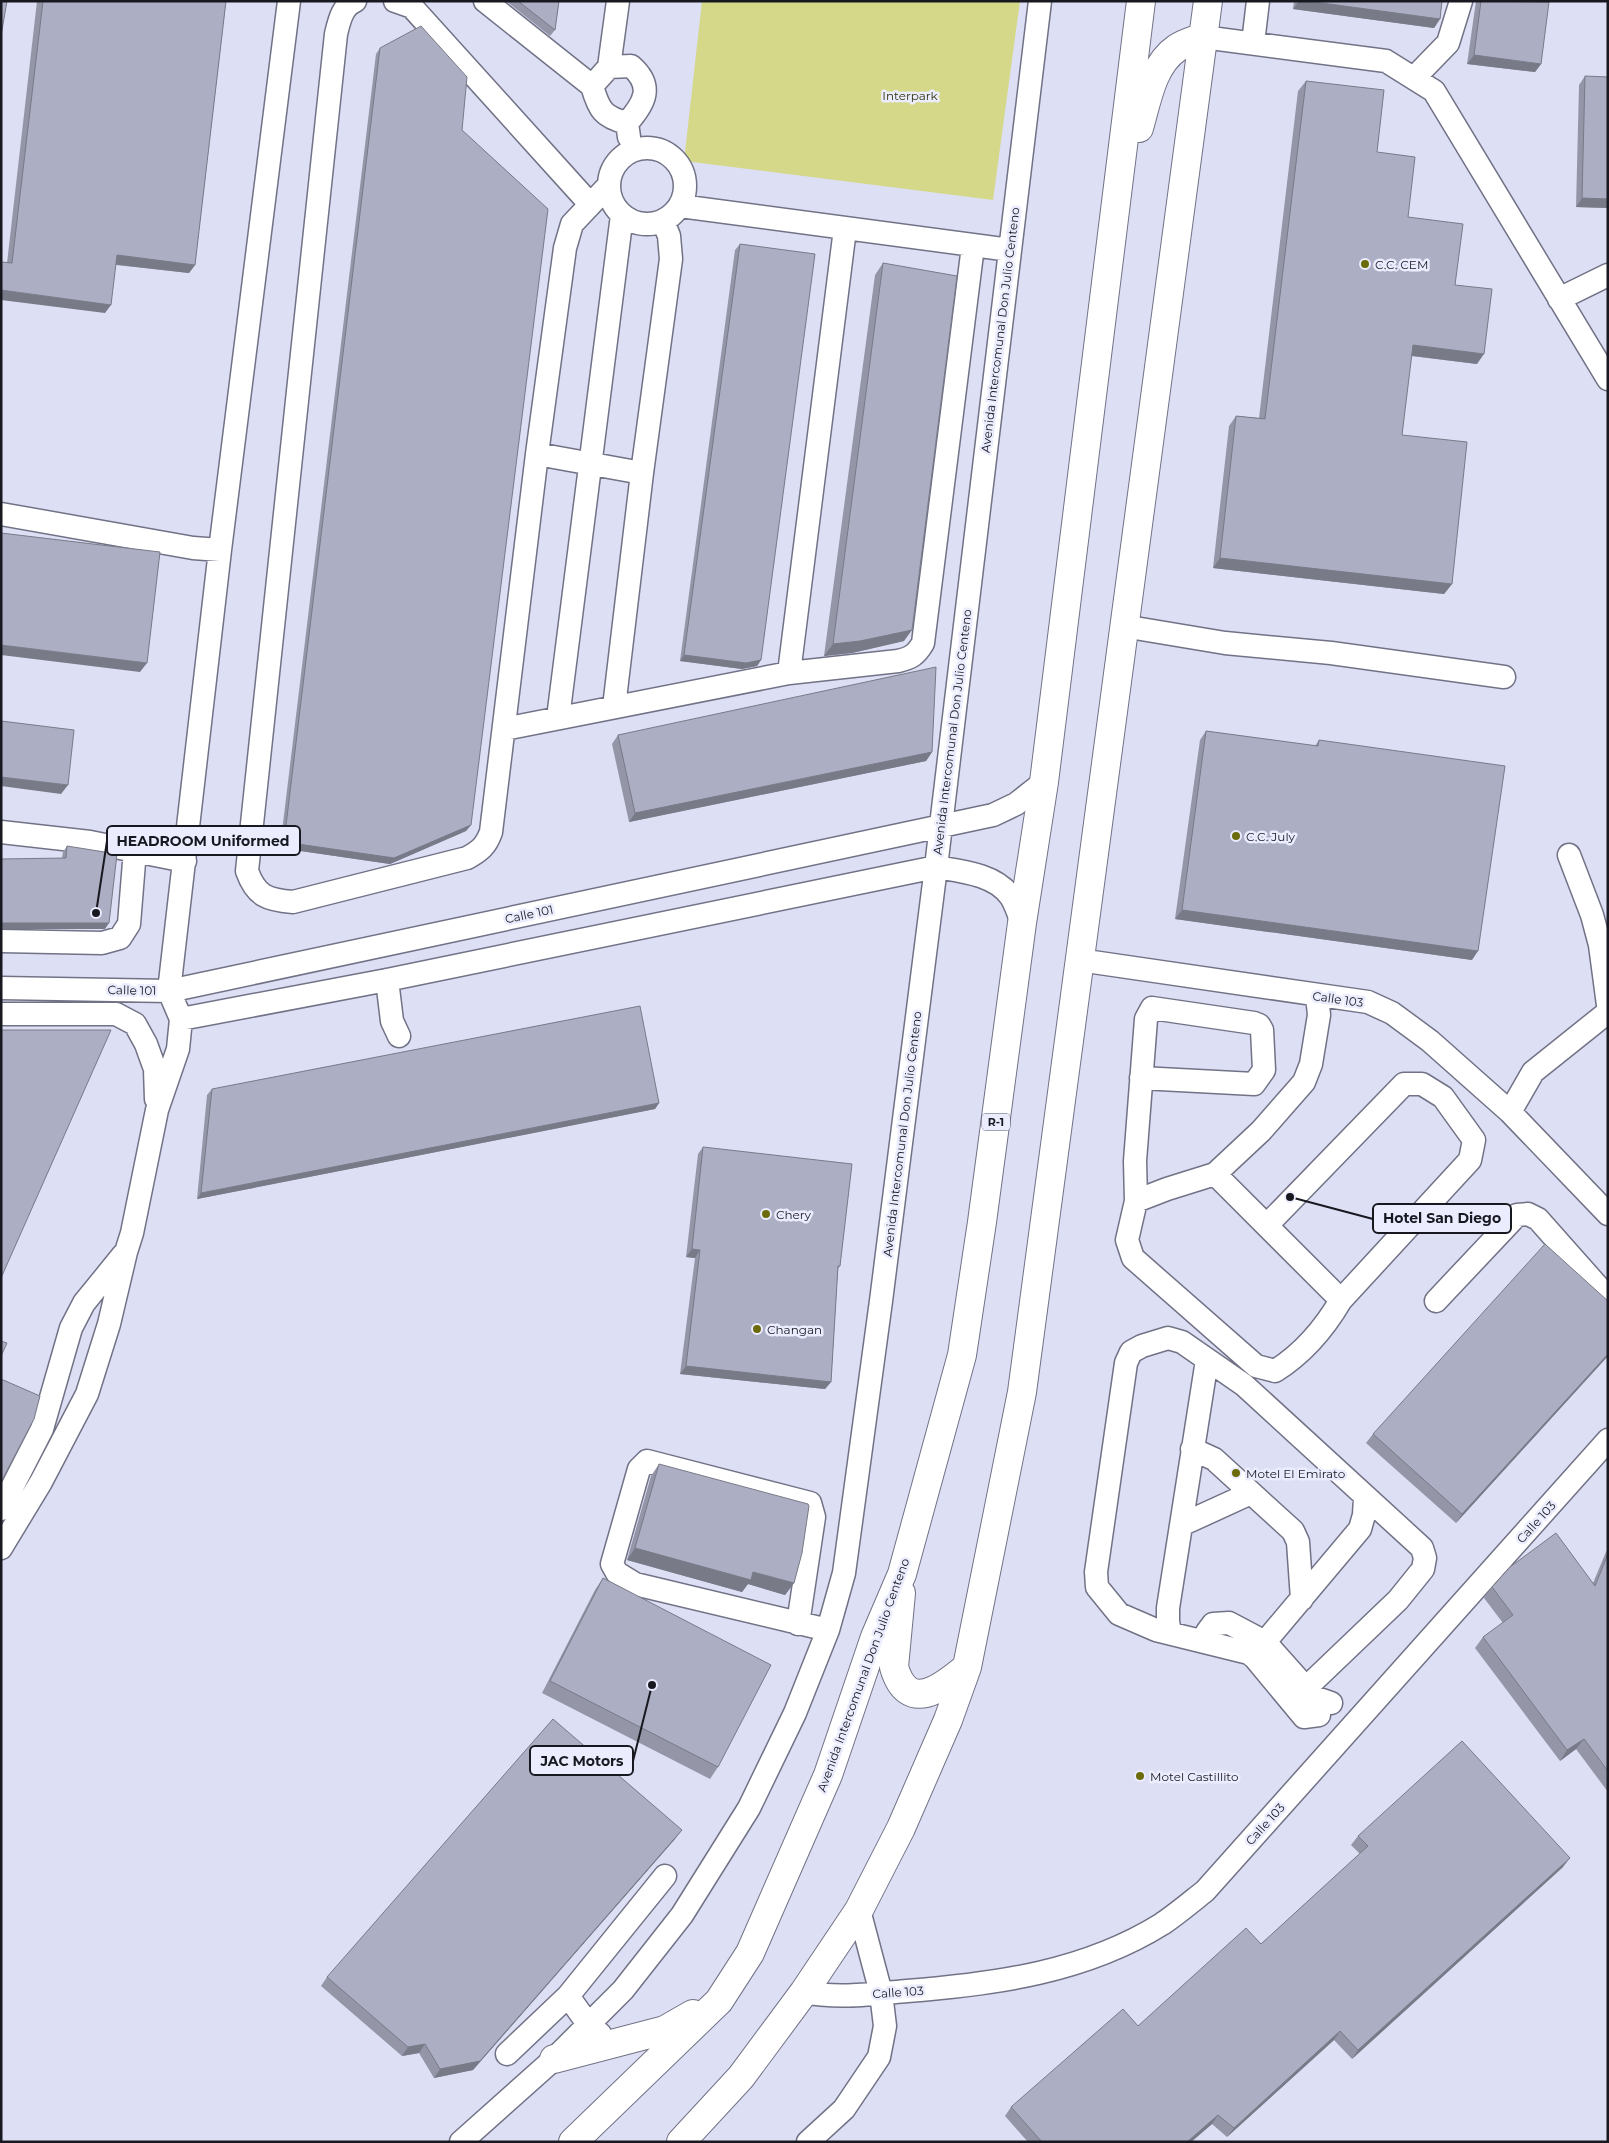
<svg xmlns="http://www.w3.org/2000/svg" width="1609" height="2143" viewBox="0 0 1609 2143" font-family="Montserrat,sans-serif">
<rect width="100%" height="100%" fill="#dddff5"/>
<!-- green -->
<path fill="#d5d888" d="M 702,1 L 1020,1 L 993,200 L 684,161 Z"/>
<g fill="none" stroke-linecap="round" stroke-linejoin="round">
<defs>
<path id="minor" d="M 355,1 C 342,6 339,22 336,34 L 247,871 C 256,896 267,900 293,902 L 467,858 C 480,851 486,846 491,832 L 537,454 L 565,248 L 572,224 L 608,186
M 395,1 L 412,7 L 590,204
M 485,1 L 592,86
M 618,1 L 609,67 L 592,86 C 599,110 603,117 627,123
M 1203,37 L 1386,61 L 1434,91 L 1608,379
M 1253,43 L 1258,1
M 609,67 L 631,66 C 654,86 645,103 627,123 L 629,137
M 1414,78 L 1448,43 L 1461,1
M609 186a38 38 0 1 1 76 0a38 38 0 1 1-76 0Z
M 680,206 L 1010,250
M 1559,299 L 1608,275
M 537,454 L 642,473
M 1,514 L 193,548 L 220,550
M 1123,626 L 1225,643 L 1331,653 L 1504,677
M 789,673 L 845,229
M 614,707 L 642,473 L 671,259 L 669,236 L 663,221
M 558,718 L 622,215
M 504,729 L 789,673 L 898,661 C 911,658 916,655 923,643 L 973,246
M 1,832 L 90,842 L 185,861
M 1569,855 L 1592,915 L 1600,945 L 1608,1005
M 1,941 L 102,943 L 120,938 L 129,924 L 135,850
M 1079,960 L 1368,1002 L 1392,1013 L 1430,1041 L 1510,1112 L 1608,1214
M 387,980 L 392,1021 L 399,1036
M 1,988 L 169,991 L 993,815 L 1016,804 L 1044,782
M 1,1014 L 116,1014 L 135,1024 L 146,1044 L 155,1069 L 156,1099
M 181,1019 L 387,980 L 936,867 C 960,871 996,874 1011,897 C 1016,905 1019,915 1022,923
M 1141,1078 L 1254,1084 L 1264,1070 L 1262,1030 L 1259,1025 L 1254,1023 L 1152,1008 L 1146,1019 L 1135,1161 L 1136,1201 L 1167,1189 L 1215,1174 L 1261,1131 L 1304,1082 L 1311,1064 L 1319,1015 L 1317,996
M 1510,1112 L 1533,1072 L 1608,1012
M 1136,1201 L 1127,1240 L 1133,1258 L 1256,1366 L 1275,1371 C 1304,1353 1324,1329 1341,1300 L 1215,1174
M 1267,1225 L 1404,1084 L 1422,1084 L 1443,1097 L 1474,1140 L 1470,1160 L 1341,1300
M 1436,1301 L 1517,1215 L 1528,1214 L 1538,1219 L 1608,1298
M 1192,1449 L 1214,1459 L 1293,1531 L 1298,1542 L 1302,1599
M 1,1509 L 42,1429 L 71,1328 L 84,1303 L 123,1255
M 1181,1525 L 1251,1493
M 1,1548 L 41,1482 L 87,1394 L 109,1324 L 126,1252 L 132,1233 L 157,1110 L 178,1049 L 181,1019 L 169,991 L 220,550 L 289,1
M 798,1624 L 814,1517 L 810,1503 L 647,1461 L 639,1469 L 612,1564 L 617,1573 L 635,1584 L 828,1630
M 1170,1633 L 1168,1621 L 1168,1608 L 1207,1360
M 1207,1642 L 1207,1632 L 1213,1624 L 1229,1623 L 1265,1642 L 1314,1697 L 1331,1703
M 1265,1642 L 1360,1529 L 1364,1515 L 1365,1498
M 1307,1687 L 1398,1600 L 1423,1569 L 1425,1558 L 1422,1548 L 1244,1385 L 1182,1342 L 1168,1338 L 1142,1346 L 1131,1352 L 1126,1363 L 1096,1572 L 1097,1587 L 1119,1614 L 1156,1630 L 1249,1653 L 1255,1658 L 1304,1717 L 1319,1715
M 804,1992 C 837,1999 873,1994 907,1991 C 996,1984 1085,1972 1162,1924 C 1177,1914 1191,1902 1205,1891 L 1608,1440
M 600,2034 L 588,2024 L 568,1996 L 665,1876
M 507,2054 L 568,1996
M 461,2142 L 554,2059 L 623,1990 L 682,1915 L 749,1808 L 795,1713 L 828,1630 L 844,1573 L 881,1301 L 936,867 L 1040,1
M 808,2142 L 844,2109 L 879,2057 L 885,2026 L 881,1993 L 859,1910"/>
<path id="major" d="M 1139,128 C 1147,101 1152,65 1177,48 C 1184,43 1195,40 1203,37
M 901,1593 L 894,1667 C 908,1715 942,1688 967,1667
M 554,2059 L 665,2030 L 693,2014
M 573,2142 L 719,2001 L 750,1953 L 828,1775 L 875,1637 L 902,1574 L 962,1355 L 982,1222 L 1022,923 L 1044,782 L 1141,1
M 681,2142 L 741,2077 L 804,1992 L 859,1910 L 901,1828 L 948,1720 L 967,1667 L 1022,1392 L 1208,1"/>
</defs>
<!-- minor casing -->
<use href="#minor" stroke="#717286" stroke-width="25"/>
<!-- major casing -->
<use href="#major" stroke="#717286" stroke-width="30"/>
<!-- minor -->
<use href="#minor" stroke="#fff" stroke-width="22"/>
<!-- major -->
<use href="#major" stroke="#fff" stroke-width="28"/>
</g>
<!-- wall -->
<path fill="#9496a8" d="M 37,1 L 226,1 L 195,265 L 189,273 L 116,265 L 105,313 L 7,263 Z
M 506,1 L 559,1 L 555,30 L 550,36 Z
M 1294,1 L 1442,1 L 1440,19 L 1434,28 L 1293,9 Z
M 1476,1 L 1546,1 L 1541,64 L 1535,72 L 1467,64 Z
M 380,48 L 462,130 L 471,825 L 466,831 L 390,864 L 280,848 L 376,54 Z
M 1585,76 L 1608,208 L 1576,207 L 1579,85 Z
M 1306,81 L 1377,152 L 1408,217 L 1455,285 L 1477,364 L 1411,356 L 1402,435 L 1452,584 L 1444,594 L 1213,568 L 1229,426 L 1236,416 L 1259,418 L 1298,91 Z
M 740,244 L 761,660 L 757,666 L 742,669 L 680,661 L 735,250 Z
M 883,263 L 904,641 L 852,653 L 824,656 L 875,275 Z
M 1206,731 L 1315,746 L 1319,740 L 1472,960 L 1175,919 L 1200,740 Z
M 618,735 L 932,752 L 926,761 L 629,822 L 612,744 Z
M 67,846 L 105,929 L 62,858 L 63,852 Z
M 212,1089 L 659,1103 L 655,1109 L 197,1199 L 207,1095 Z
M 703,1147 L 840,1266 L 838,1269 L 831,1382 L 825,1389 L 680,1374 L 695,1258 L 686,1257 L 698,1154 Z
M 1608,1301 L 1608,1356 L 1456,1523 L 1366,1443 L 1373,1434 Z
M 659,1464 L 794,1583 L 785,1595 L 748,1584 L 742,1592 L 627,1560 L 651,1476 Z
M 1608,1549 L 1608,1792 L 1576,1749 L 1560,1761 L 1475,1648 L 1483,1637 L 1503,1623 L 1484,1598 L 1492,1587 L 1593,1583 L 1606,1552 Z
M 603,1578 L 718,1767 L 710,1779 L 542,1693 L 595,1590 Z
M 1358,1836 L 1563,1867 L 1352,2059 L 1334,2040 L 1227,2137 L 1212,2124 L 1191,2142 L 1028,2142 L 1005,2116 L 1011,2107 L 1138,2026 L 1261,1944 L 1360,1854 L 1351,1845 Z
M 675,1839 L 473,2070 L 434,2078 L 419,2053 L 402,2056 L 321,1986 L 327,1977 Z"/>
<!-- shaded-wall -->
<path fill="#787a88" d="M 1299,1 L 1307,1 L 1440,19 L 1434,28 L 1293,9 Z
M 1474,55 L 1541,64 L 1535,72 L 1467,64 Z
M 1582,198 L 1608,199 L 1608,208 L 1576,207 Z
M 117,255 L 195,265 L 189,273 L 111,264 Z
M 1,290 L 111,305 L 105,313 L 1,300 Z
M 1413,345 L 1484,354 L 1477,364 L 1406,355 Z
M 1220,558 L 1452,584 L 1444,594 L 1213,568 Z
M 912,630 L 904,641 L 852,653 L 824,656 L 833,644 Z
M 1,645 L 147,663 L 140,672 L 1,655 Z
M 684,655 L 761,660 L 757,666 L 742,669 L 680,661 Z
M 932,752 L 926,761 L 629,822 L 635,813 Z
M 1,777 L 68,785 L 61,794 L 1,786 Z
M 471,825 L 466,831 L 390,864 L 280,848 L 284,842 Z
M 1182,910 L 1478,951 L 1472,960 L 1175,919 Z
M 1,923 L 109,923 L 105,929 L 1,929 Z
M 659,1103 L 655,1109 L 197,1199 L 201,1193 Z
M 692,1249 L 700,1250 L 695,1258 L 686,1257 Z
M 1608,1354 L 1608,1356 L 1456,1523 L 1462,1514 Z
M 686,1366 L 831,1382 L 825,1389 L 680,1374 Z
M 635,1548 L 753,1572 L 794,1583 L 785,1595 L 748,1584 L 742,1592 L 627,1560 Z
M 1584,1739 L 1576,1749 L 1560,1761 L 1567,1750 Z
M 682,1830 L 675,1839 L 473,2070 L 434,2078 L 440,2069 Z
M 1570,1858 L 1563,1867 L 1352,2059 L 1358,2050 Z
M 1340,2031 L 1334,2040 L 1227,2137 L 1234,2128 Z
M 425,2044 L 419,2053 L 402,2056 L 408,2047 Z
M 1218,2115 L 1212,2124 L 1191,2142 L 1187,2142 Z"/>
<!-- building -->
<path fill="#acaec3" stroke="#787a88" d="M 1,1 L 7,1 L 1,36 Z
M 43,1 L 226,1 L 195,265 L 117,255 L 111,305 L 1,290 L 1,262 L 12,263 Z
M 518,1 L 559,1 L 555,30 Z
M 1307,1 L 1442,1 L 1440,19 Z
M 1481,1 L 1549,2 L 1541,64 L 1474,55 Z
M 421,26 L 467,77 L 462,130 L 548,209 L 471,825 L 394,858 L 284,842 L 380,48 Z
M 1585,76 L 1608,77 L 1608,199 L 1582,198 Z
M 1306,81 L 1384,90 L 1377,152 L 1415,157 L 1408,217 L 1463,224 L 1455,285 L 1492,289 L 1484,354 L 1413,345 L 1402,435 L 1467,442 L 1452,584 L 1220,558 L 1236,416 L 1265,419 Z
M 740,244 L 815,254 L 761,660 L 746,663 L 684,655 Z
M 883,263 L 957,276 L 912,630 L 860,641 L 833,644 Z
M 1,533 L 160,552 L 147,663 L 1,645 Z
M 936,667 L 932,752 L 635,813 L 618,735 Z
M 1,721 L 74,730 L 68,785 L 1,777 Z
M 1206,731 L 1318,746 L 1319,740 L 1505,766 L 1478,951 L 1182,910 Z
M 67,846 L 117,854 L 109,923 L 1,923 L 1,859 L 66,858 Z
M 640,1006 L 659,1103 L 201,1193 L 212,1089 Z
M 1,1030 L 111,1030 L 1,1278 Z
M 703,1147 L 852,1164 L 840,1266 L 838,1266 L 831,1382 L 686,1366 L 700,1250 L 692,1249 Z
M 1545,1244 L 1608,1301 L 1608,1354 L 1462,1514 L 1373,1434 Z
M 1,1341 L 7,1343 L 1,1356 Z
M 1,1379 L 40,1396 L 34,1419 L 1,1482 Z
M 659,1464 L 808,1504 L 809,1506 L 802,1553 L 794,1583 L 753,1572 L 751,1580 L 635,1548 Z
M 1556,1533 L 1595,1586 L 1608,1554 L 1608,1771 L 1584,1739 L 1567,1750 L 1483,1637 L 1513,1615 L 1492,1587 L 1510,1567 Z
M 603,1578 L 771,1665 L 718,1767 L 550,1681 Z
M 553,1719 L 682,1830 L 480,2061 L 440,2069 L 425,2044 L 408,2047 L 327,1977 Z
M 1462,1741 L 1570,1858 L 1358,2050 L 1340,2031 L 1234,2128 L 1218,2115 L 1187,2142 L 1042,2142 L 1011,2107 L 1123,2009 L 1138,2026 L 1246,1928 L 1261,1944 L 1368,1846 L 1358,1836 Z"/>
<!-- markers -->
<g fill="#6b6b0b" stroke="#ebedff" stroke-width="2">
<circle cx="1365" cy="264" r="5"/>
<circle cx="1236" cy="836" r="5"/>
<circle cx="766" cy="1214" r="5"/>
<circle cx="757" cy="1329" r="5"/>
<circle cx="1236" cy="1473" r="5"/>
<circle cx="1140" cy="1776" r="5"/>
</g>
<g text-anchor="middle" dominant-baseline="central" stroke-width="5" stroke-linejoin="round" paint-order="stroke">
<!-- shield labels -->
<rect fill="#ebedff" stroke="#575863" stroke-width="1" x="982" y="1113.5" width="28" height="17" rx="4"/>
<g font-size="11" font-weight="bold" fill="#181820">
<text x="996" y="1122">R-1</text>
</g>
<!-- park labels -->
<g font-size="12" fill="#31320c" stroke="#ebedff">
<text x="910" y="95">Interpark</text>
</g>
<!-- poi labels -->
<g font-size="12" fill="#181820" stroke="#ebedff" text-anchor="start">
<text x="1375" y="264">C.C. CEM</text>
<text x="1246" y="836">C.C. July</text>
<text x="776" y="1214">Chery</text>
<text x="767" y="1329">Changan</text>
<text x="1246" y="1473">Motel El Emirato</text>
<text x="1150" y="1776">Motel Castillito</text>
</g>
<!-- street labels -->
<g font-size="12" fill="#181820" stroke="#ebedff">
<text transform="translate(1000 330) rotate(-83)">Avenida Intercomunal Don Julio Centeno</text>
<text transform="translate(952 732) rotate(-83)">Avenida Intercomunal Don Julio Centeno</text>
<text transform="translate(529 914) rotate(-12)">Calle 101</text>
<text transform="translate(132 990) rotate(1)">Calle 101</text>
<text transform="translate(1338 999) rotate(8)">Calle 103</text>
<text transform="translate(902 1134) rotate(-83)">Avenida Intercomunal Don Julio Centeno</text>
<text transform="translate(1536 1522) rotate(-48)">Calle 103</text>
<text transform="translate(863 1675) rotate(-70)">Avenida Intercomunal Don Julio Centeno</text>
<text transform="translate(1265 1824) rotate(-48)">Calle 103</text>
<text transform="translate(898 1992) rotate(-4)">Calle 103</text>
</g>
</g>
<!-- callouts -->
<path fill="none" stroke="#181820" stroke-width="2" d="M96 913L107 841M1290 1197L1373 1219M652 1685L633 1761"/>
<g fill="#181820" stroke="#ebedff" stroke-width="2">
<circle cx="96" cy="913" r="5"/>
<circle cx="1290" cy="1197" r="5"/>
<circle cx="652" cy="1685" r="5"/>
</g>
<g fill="#ebedff" stroke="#181820" stroke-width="2">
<rect x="107" y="826" width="193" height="29" rx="5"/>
<rect x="1373" y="1204" width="138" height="29" rx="5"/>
<rect x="530" y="1746" width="103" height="29" rx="5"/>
</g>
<g font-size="14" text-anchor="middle" font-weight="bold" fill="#181820">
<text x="203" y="846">HEADROOM Uniformed</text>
<text x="1442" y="1223">Hotel San Diego</text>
<text x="582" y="1766">JAC Motors</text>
</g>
<!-- border -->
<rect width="1609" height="2143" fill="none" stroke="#181820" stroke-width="5"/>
</svg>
